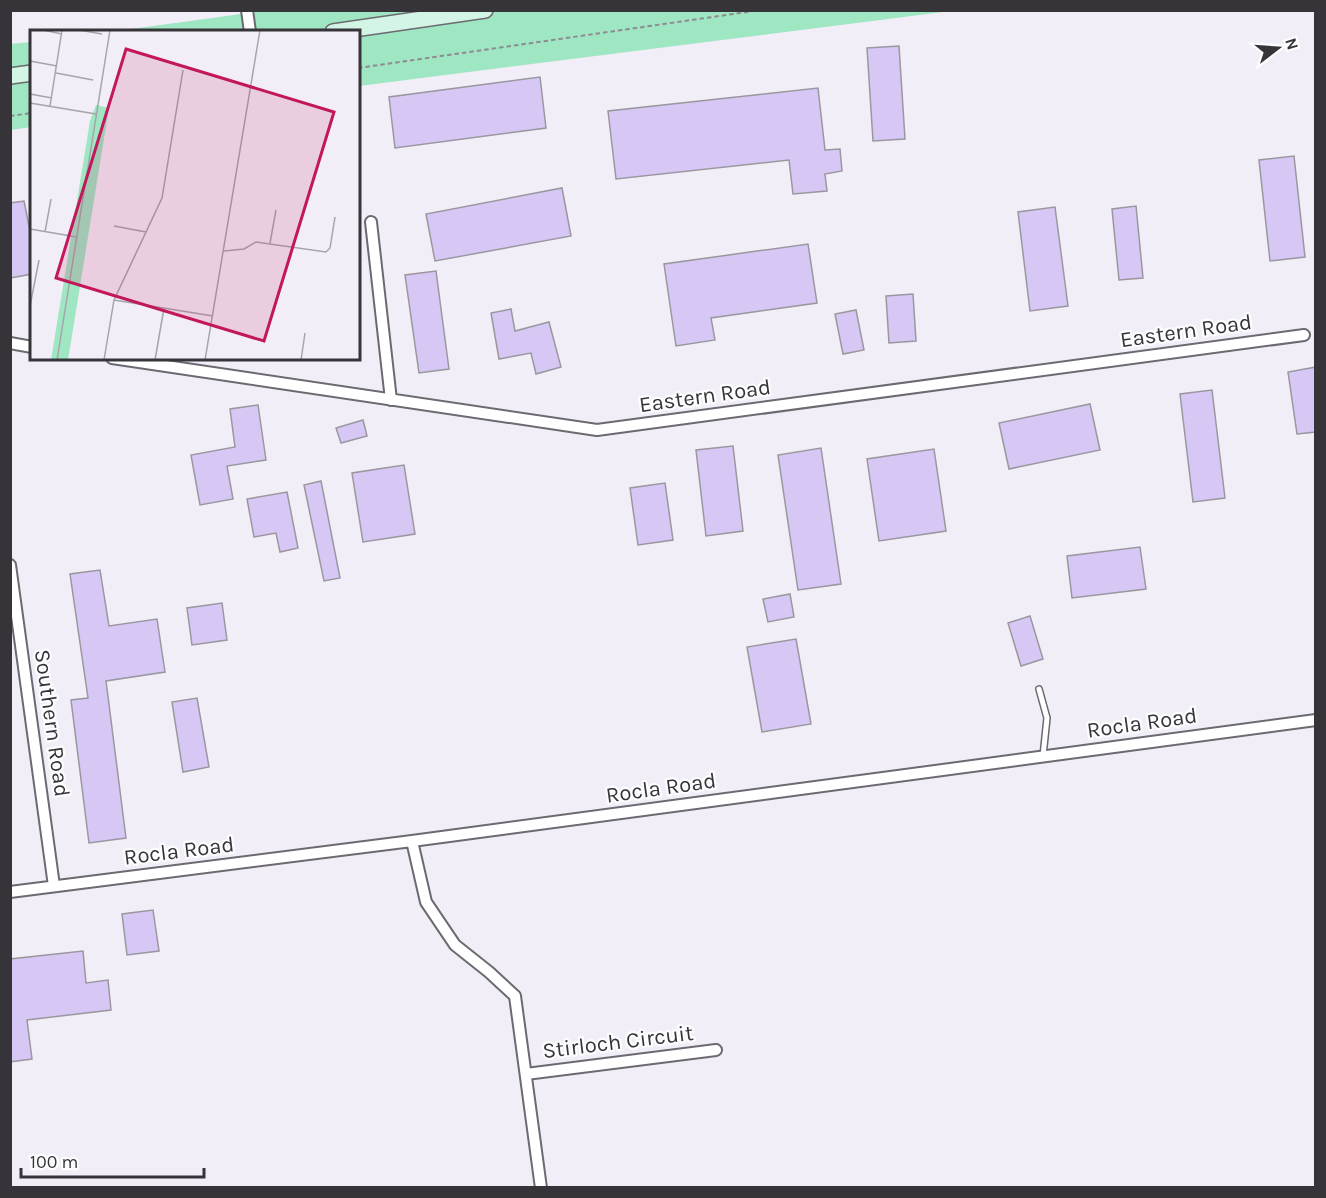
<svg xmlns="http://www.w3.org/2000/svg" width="1326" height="1198" viewBox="0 0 1326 1198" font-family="Karla,sans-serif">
<rect width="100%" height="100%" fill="#f1eef7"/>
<!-- green -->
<path fill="#9fe6c3" d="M 270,10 L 951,11 L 359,86 L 358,32 L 109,32 Z
M 31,42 L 31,127 L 11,130 L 10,44 Z"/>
<!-- building -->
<path fill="#d7c7f5" stroke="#9a979f" stroke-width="1.5" d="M 899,46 L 905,139 L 873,141 L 867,48 Z
M 540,77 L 546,128 L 395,148 L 389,97 Z
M 818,88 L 825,150 L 840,149 L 842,171 L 825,174 L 827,191 L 793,194 L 789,160 L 616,179 L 608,111 Z
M 1294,156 L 1305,257 L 1270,261 L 1259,160 Z
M 562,188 L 571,236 L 435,261 L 426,214 Z
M 24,201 L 30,231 L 32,231 L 32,274 L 10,278 L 10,203 Z
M 1136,206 L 1143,278 L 1119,280 L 1112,209 Z
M 1055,207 L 1068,306 L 1030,311 L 1018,212 Z
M 808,244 L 817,303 L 711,318 L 715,340 L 676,346 L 664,264 Z
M 436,271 L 449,369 L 419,373 L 405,275 Z
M 913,294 L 916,341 L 889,343 L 886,296 Z
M 511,309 L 515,331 L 549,322 L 561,367 L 536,374 L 531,353 L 499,359 L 491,313 Z
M 856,310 L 864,350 L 843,354 L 835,314 Z
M 1316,367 L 1316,432 L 1297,434 L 1288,372 Z
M 1212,390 L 1225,498 L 1193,502 L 1180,394 Z
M 1090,404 L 1100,450 L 1009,469 L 999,423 Z
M 258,405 L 266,460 L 227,466 L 233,499 L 200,505 L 191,455 L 235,447 L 230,409 Z
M 363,420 L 367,436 L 341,443 L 336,428 Z
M 733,446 L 743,531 L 706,536 L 696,450 Z
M 821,448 L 841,584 L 798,590 L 778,455 Z
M 934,449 L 946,531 L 879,541 L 867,459 Z
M 404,465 L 415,534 L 363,542 L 352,473 Z
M 321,481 L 340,578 L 324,581 L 304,485 Z
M 665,483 L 673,540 L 638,545 L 630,488 Z
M 287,492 L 298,548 L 280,552 L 276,533 L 254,537 L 247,499 Z
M 1140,547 L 1146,589 L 1072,598 L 1067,556 Z
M 100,570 L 109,626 L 157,619 L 165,672 L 106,681 L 126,838 L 89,843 L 71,700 L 88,698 L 70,574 Z
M 790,594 L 794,617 L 768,622 L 763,599 Z
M 222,603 L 227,640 L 192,645 L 187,608 Z
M 1030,616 L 1043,659 L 1021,666 L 1008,623 Z
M 796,639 L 811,724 L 762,732 L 747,647 Z
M 197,698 L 209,767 L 183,772 L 172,702 Z
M 153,910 L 159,951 L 127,955 L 122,914 Z
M 83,951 L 86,983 L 108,980 L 111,1010 L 27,1020 L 32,1059 L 10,1062 L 10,959 Z"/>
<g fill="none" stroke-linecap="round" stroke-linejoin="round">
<defs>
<path id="service" d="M 1039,689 L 1047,718 L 1043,756"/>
<path id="minor" d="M 247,10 L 250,32
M 371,222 L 391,400
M 10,343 L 32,347
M 112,358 L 597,430 L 1304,335
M 10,565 L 54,886
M 412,841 L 426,902 L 455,945 L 489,972 L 515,996 L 541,1188
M 10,892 L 412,841 L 1316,720
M 526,1074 L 716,1050"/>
<path id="secondary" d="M 333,32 L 485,10
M 10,76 L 32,73"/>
</defs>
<!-- service casing -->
<use href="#service" stroke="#6c6971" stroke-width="8"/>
<!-- minor casing -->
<use href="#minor" stroke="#6c6971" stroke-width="14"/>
<!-- secondary casing -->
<use href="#secondary" stroke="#6c6971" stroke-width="18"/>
<!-- path -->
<path stroke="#8e8c92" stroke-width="2" stroke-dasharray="4.5 3" stroke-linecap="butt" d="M 358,68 L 761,10
M 10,116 L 32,113"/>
<!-- service -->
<use href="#service" stroke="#fff" stroke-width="5"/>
<!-- minor -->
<use href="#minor" stroke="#fff" stroke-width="10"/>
<!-- secondary -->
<use href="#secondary" stroke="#d3f5e6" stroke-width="15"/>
</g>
<g text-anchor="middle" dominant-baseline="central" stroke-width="4.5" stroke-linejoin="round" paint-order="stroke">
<!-- street labels -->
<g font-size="22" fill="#363438" stroke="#fdfdff">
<text transform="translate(1186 331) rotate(-8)">Eastern Road</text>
<text transform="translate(705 396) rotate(-8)">Eastern Road</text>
<text transform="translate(52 723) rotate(82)">Southern Road</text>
<text transform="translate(1142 723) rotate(-8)">Rocla Road</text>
<text transform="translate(661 788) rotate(-8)">Rocla Road</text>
<text transform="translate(179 851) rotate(-7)">Rocla Road</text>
<text transform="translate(618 1042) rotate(-7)">Stirloch Circuit</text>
</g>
</g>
<!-- overview -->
<g transform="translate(30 30)">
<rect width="330" height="330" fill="#f1eef7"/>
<path d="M 66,75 L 79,78 L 38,330 L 21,330 L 60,91 Z" fill="#9fe6c3"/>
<path fill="none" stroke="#a6a4ab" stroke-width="1.5" d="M 13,0 L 32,4M 49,0 L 72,4M 0,31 L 27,36M 26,43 L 63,50M 0,64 L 22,68M 0,73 L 66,84M 20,76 L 32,0M 84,196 L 116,202M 0,199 L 47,207M 15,202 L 21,169M 240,213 L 246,180M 194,221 L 214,219 L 226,212 L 296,222 L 300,218 L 305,187M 84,270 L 183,286M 0,276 L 9,230M 27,330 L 80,0M 74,330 L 84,270 L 132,168 L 153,40M 125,330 L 134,278M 175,330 L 230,0M 271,330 L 275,303"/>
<path fill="#c2185b" fill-opacity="0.15" stroke="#c2185b" stroke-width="3" d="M 96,19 L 304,82 L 234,311 L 26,248 Z"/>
<rect width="330" height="330" fill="none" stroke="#363438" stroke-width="3"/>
</g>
<!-- border -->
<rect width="1326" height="1198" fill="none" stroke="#363438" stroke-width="24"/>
<!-- north arrow -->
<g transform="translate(1278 48) rotate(73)" stroke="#fdfdff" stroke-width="4.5" paint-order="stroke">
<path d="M0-4.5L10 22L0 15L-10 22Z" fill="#363438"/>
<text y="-9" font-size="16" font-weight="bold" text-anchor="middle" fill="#363438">N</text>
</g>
<!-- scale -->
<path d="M21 1168v9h183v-9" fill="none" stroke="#363438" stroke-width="3"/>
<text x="30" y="1168" font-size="18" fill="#363438" stroke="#fdfdff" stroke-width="4.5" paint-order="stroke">100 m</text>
</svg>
